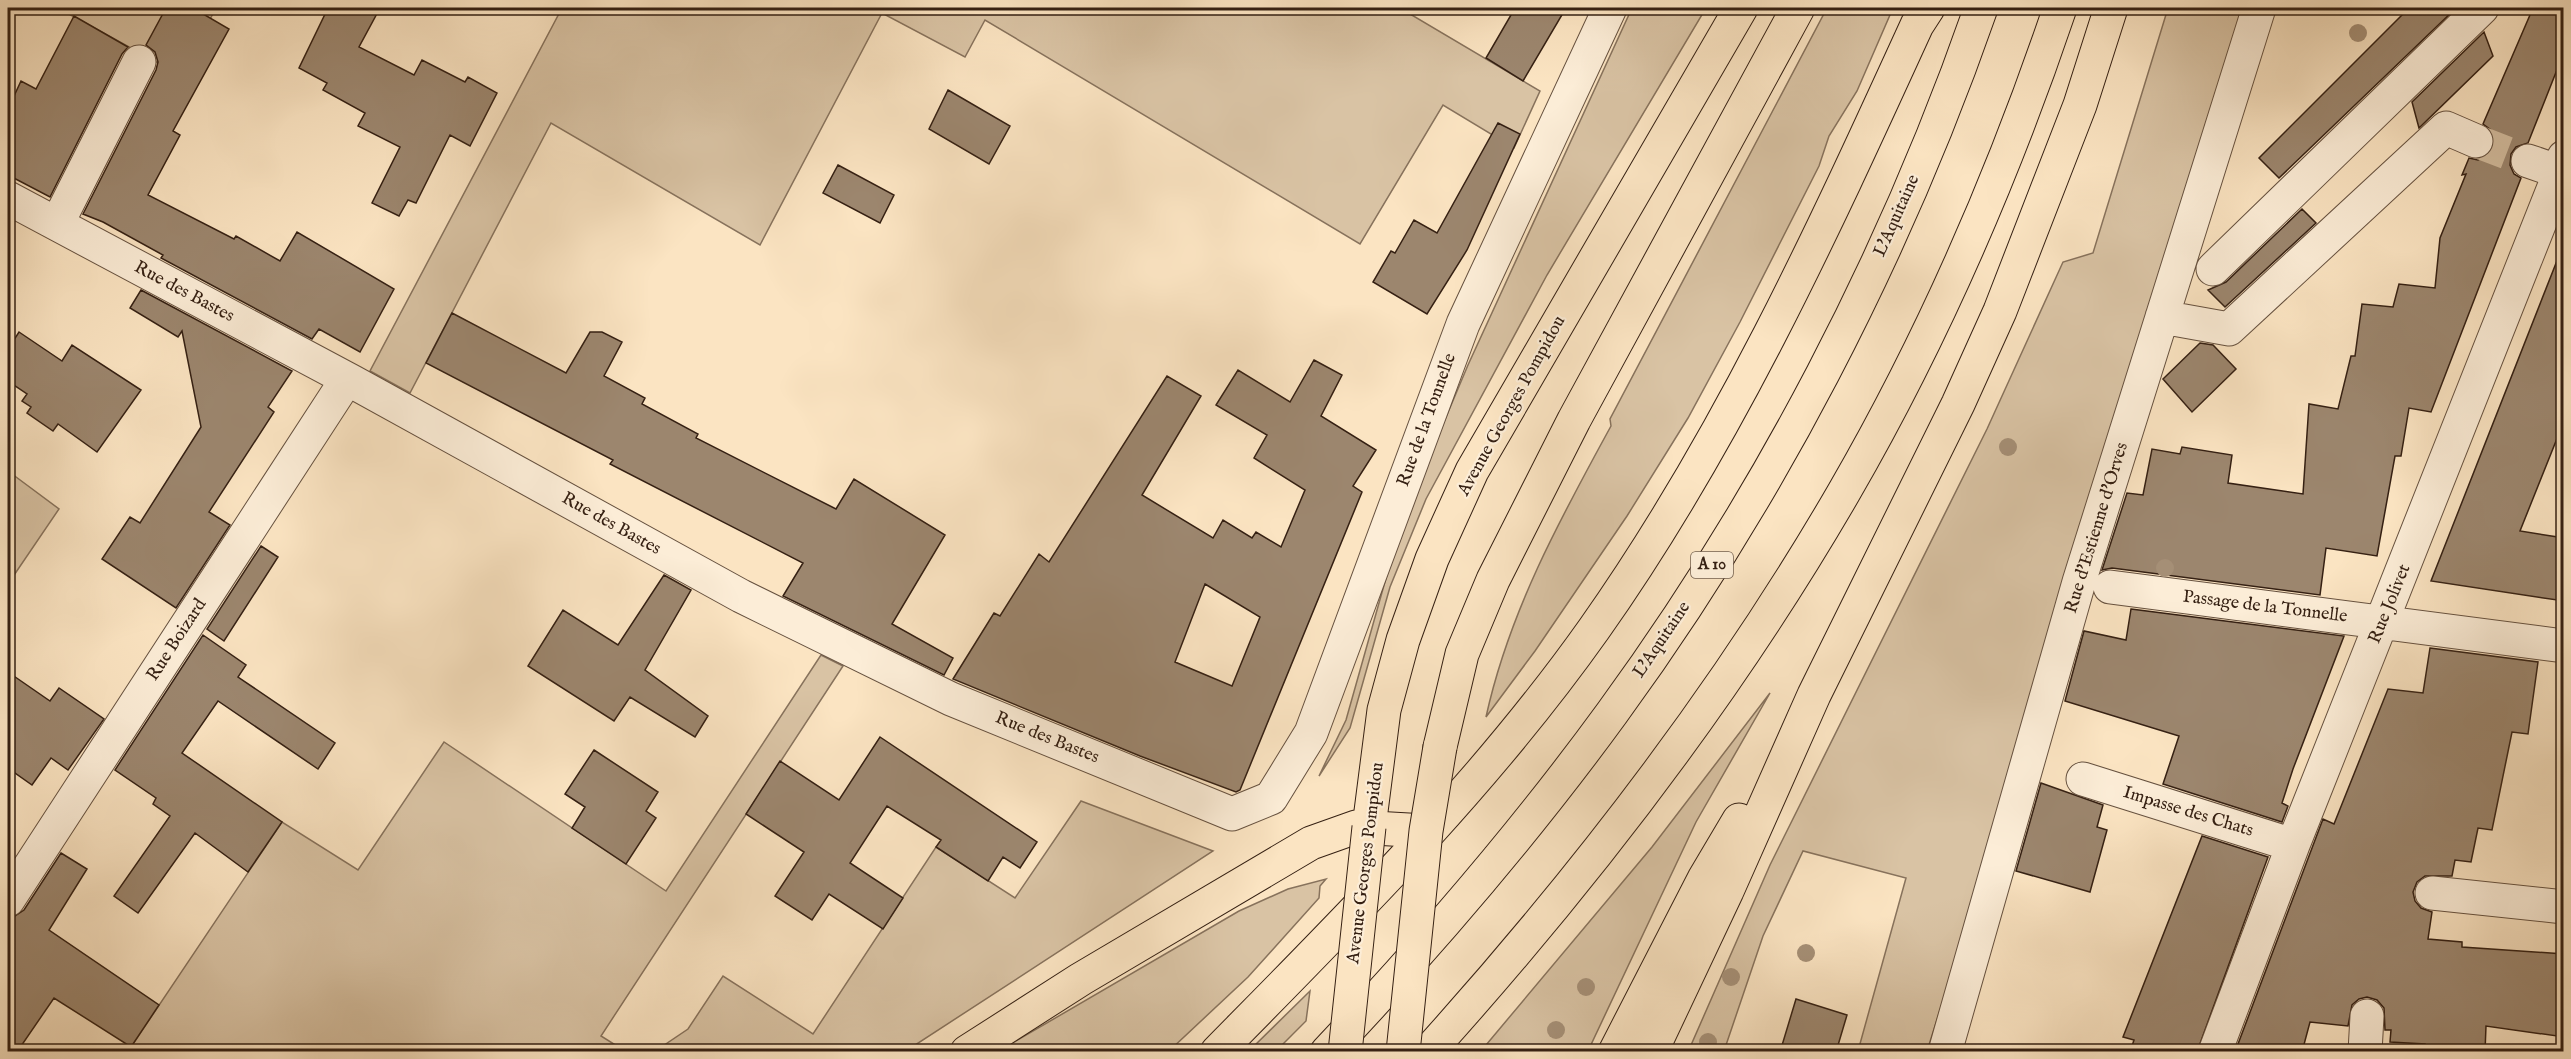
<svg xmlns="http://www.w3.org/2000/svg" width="2571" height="1059" viewBox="0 0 2571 1059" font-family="'IM FELL English',serif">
<rect width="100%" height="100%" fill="#fbe4c2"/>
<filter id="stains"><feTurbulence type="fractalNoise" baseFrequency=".00333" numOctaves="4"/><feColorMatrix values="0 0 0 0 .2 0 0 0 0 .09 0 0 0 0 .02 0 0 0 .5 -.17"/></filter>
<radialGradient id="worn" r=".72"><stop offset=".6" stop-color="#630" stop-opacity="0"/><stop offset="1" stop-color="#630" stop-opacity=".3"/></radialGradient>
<!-- green -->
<path fill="#d9c3a4" stroke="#87725c" stroke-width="1.5" d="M 58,8 L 216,8 L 180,75 Z
M 562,8 L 1400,8 L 1540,91 L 1514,148 L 1443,105 L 1360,244 L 985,20 L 965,57 L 882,13 L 760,245 L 551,123 L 410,393 L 370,371 Z
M 1632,8 L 1706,8 L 1547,275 L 1426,499 L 1390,587 L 1350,728 L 1319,776 L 1346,720 L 1390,564 L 1433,448 L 1468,365 Z
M 1827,8 L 1893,8 L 1857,91 L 1829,136 L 1819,166 L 1740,322 L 1688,418 L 1627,516 L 1535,651 L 1486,717 C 1509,612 1560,519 1611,426 L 1610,419 Z
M 2168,8 L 2247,8 L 2009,794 L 1927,1051 L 1858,1051 L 1906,878 L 1803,851 L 1763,936 L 1724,1051 L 1688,1052 L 1770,865 L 1987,429 L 2063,262 L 2093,253 Z
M 8,471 L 59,509 L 8,584 Z
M 821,655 L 843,666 L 601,1036 L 625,1051 L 122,1052 L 127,1045 L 131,1047 L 282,822 L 358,870 L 444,742 L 666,891 Z
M 1770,693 L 1696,822 L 1588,1051 L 1481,1051 L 1652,847 Z
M 1081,801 L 1213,851 L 906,1051 L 654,1052 L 688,1029 L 723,976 L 813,1034 L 936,847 L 1015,898 Z
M 1326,879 L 1320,886 L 1319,898 L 1248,977 L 1169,1051 L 997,1052 L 1239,911 L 1288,889 Z
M 1310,991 L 1306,1021 L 1276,1051 L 1249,1051 Z"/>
<!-- building -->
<path fill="#9c866e" stroke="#352013" stroke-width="1.5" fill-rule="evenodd" d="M 166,8 L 193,8 L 229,29 L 173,131 L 180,135 L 148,195 L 234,239 L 236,236 L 280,261 L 297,232 L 394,289 L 360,352 L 319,329 L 312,339 L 161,258 L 163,255 L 103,222 L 83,214 L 156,70 L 158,62 L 155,52 L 146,45 Z
M 328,8 L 380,8 L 359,47 L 414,75 L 422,60 L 465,82 L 468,77 L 497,93 L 470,146 L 450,135 L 416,203 L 408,200 L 399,216 L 372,203 L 400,147 L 358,126 L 365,113 L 323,90 L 327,83 L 299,68 Z
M 1515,8 L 1566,8 L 1523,81 L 1486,58 Z
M 2409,8 L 2456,8 L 2279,178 L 2259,158 Z
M 2533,8 L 2564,8 L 2564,52 L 2528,143 L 2516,147 L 2511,154 L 2510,165 L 2514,174 L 2521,178 L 2431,412 L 2409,408 L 2401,456 L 2395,456 L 2377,556 L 2326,548 L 2320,595 L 2112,568 L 2102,570 L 2127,493 L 2143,495 L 2152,449 L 2180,454 L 2182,447 L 2232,455 L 2228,483 L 2303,494 L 2309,404 L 2338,409 L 2351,356 L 2355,356 L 2362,304 L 2393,307 L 2399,284 L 2435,288 L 2440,238 L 2466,174 L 2462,175 L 2469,158 L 2478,160 L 2487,156 L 2493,148 L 2495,139 L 2491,130 L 2483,124 Z
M 74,16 L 128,47 L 122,54 L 50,197 L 8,175 L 8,109 L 21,81 L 36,89 Z
M 2484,32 L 2493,56 L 2419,128 L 2412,102 Z
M 948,90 L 1010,126 L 989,164 L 929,129 Z
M 1498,123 L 1520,134 L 1467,250 L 1427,314 L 1373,282 L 1391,251 L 1395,253 L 1414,220 L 1437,233 Z
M 838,165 L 894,195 L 880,223 L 823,193 Z
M 2302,209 L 2316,223 L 2225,307 L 2208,290 L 2226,282 Z
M 2562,248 L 2564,421 L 2520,531 L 2564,538 L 2564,601 L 2431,581 Z
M 141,290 L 292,371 L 268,407 L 274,412 L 209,512 L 230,525 L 176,608 L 102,559 L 130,517 L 140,523 L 201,427 L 182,331 L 178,337 L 130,308 Z
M 452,313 L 566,373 L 590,332 L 602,332 L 622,342 L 604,376 L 645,398 L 642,404 L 698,434 L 696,438 L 836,509 L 854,479 L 945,535 L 892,624 L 953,658 L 944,675 L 783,596 L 803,563 L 610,464 L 613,460 L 426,363 Z
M 19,332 L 62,361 L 72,345 L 141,390 L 97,452 L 58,424 L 53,431 L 27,413 L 31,407 L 22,401 L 27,394 L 8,381 L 8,349 Z
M 2200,343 L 2213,345 L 2236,369 L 2192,412 L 2163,379 Z
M 1314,360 L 1342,375 L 1321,416 L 1376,450 L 1353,486 L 1362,492 L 1240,790 L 1236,792 L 1140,756 L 953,679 L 994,613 L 1000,616 L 1039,554 L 1049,562 L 1167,376 L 1201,396 L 1142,495 L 1213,538 L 1223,520 L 1252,538 L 1256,532 L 1281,547 L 1305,490 L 1254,458 L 1267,435 L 1216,405 L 1238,370 L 1290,402 ZM 1205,584 L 1260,617 L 1232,686 L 1175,662 Z
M 261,546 L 278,557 L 224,641 L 207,629 Z
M 664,575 L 691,590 L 645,670 L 708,716 L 695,737 L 630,697 L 614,721 L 528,666 L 563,610 L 618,645 Z
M 2131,609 L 2344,636 L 2293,769 L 2282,803 L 2288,806 L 2282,822 L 2163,784 L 2179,736 L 2065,701 L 2084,631 L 2126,640 Z
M 203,635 L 246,665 L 238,677 L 335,743 L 318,769 L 218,701 L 182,753 L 282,822 L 248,872 L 195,833 L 138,913 L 114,896 L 170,816 L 153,804 L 156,798 L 115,770 Z
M 2430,648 L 2538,662 L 2528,734 L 2512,732 L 2492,830 L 2478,828 L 2471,862 L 2455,860 L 2452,876 L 2425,876 L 2417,882 L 2413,892 L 2415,901 L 2421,908 L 2432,912 L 2428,939 L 2462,942 L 2462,947 L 2564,954 L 2564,1037 L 2486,1026 L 2485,1052 L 2425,1052 L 2425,1044 L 2390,1042 L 2391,1030 L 2385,1030 L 2384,1008 L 2377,1000 L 2367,997 L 2359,999 L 2352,1005 L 2348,1026 L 2310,1022 L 2302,1052 L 2235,1052 L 2323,819 L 2334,824 L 2388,689 L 2423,693 Z
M 8,672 L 50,701 L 59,688 L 104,719 L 68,770 L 51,758 L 32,785 L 8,768 Z
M 880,737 L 1037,842 L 1020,868 L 1003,857 L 988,881 L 936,847 L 941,840 L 887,806 L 850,863 L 903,898 L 883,929 L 829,894 L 812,920 L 775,896 L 804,852 L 746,814 L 780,761 L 839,800 Z
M 594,750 L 658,792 L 646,811 L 656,818 L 626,864 L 572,828 L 585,807 L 565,794 Z
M 2041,783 L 2103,805 L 2097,827 L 2107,830 L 2090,892 L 2016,871 Z
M 2202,836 L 2268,857 L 2197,1052 L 2130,1052 L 2134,1040 L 2123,1037 Z
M 61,853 L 87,869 L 49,930 L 159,1005 L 131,1047 L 54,998 L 17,1052 L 8,1052 L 8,925 L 12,918 L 24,910 Z
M 1796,999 L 1847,1015 L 1836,1052 L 1780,1052 Z"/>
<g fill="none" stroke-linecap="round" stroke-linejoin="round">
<!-- minor-tunnel -->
<path stroke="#d3bd9f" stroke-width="33" stroke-dasharray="33 16" stroke-linecap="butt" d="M 2476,141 L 2528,161"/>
<defs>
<path id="minor" d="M 2528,161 L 2560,172
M 8,198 L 353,382 L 741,596 L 951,699 L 1232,814 L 1271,798 L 1311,733 L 1463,324 L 1610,8
M 57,224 L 139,62
M 2213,269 L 2482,8
M 2162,317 L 2229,329 L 2446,128 L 2476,141
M 2110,587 L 2564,646
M 2083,779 L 2293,845
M 2432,893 L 2564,907
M 8,900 L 347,379
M 1945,1052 L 2079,582 L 2259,8
M 2215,1052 L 2293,845 L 2560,172 L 2564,157
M 2365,1052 L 2367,1016"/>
<path id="major" d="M 1440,747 L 1462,654 L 1493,580 L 1574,420 L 1798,8
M 1369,827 L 1384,710 L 1403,640 L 1432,559 L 1472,471 L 1741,8"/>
<path id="highway" d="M 967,1052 L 1081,979 L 1311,843 L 1356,827 L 1426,831
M 1217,1052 C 1349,918 1485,783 1594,629 C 1727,441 1822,233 1917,25 L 1928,8
M 1327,1052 C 1428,945 1526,831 1612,713 C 1769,498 1894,258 1981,8
M 1428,1052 C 1584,879 1727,694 1844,492 C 1932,340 2004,174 2060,8
M 1615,1052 L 1704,879 L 1739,820
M 1651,1052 L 1727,891 L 1814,695 L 1958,404 L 2000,311 L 2080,105 L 2111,8"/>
</defs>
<!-- minor casing -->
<use href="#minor" stroke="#66513f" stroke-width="35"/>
<!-- major casing -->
<use href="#major" stroke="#352013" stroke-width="35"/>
<!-- highway casing -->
<use href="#highway" stroke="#352013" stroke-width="35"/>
<!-- minor -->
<use href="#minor" stroke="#fcedd7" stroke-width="33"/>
<!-- major -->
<use href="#major" stroke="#fbe4c2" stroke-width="33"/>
<!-- highway -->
<use href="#highway" stroke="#fbe4c2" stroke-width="33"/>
<defs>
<path id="major-bridge" d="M 1345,1052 L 1369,827
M 1403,1052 L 1426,831 L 1440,747"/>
</defs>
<!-- major-bridge casing -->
<use href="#major-bridge" stroke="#352013" stroke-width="35" stroke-linecap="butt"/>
<!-- major-bridge -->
<use href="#major-bridge" stroke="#fbe4c2" stroke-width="33"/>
</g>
<!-- trees -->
<g fill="#a58f76">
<circle cx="2358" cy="33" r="9"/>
<circle cx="2008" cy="447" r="9"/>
<circle cx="2165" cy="568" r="9"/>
<circle cx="1806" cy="953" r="9"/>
<circle cx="1731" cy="977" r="9"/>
<circle cx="1586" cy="987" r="9"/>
<circle cx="1556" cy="1030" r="9"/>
<circle cx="1708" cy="1042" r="9"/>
</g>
<g text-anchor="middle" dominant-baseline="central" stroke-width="4.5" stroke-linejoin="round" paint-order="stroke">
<!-- shield labels -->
<rect fill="#fcedd7" stroke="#715e4e" stroke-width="1.5" x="1691" y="552" width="42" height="26" rx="4.5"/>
<g font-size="16" font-weight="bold" fill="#352013">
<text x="1712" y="565">A 10</text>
</g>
<!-- street labels -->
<g font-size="18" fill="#352013" stroke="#fcedd7">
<text transform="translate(1897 216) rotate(-66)">L'Aquitaine</text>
<text transform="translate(184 292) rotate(28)">Rue des Bastes</text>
<text transform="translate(1512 406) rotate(-61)">Avenue Georges Pompidou</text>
<text transform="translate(1427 420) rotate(-70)">Rue de la Tonnelle</text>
<text transform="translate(611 524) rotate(29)">Rue des Bastes</text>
<text transform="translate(2097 528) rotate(-73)">Rue d'Estienne d'Orves</text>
<text transform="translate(2390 604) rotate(-68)">Rue Jolivet</text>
<text transform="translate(2265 607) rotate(7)">Passage de la Tonnelle</text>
<text transform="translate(177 640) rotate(-57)">Rue Boizard</text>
<text transform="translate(1662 640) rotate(-56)">L'Aquitaine</text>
<text transform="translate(1047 738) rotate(22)">Rue des Bastes</text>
<text transform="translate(2188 812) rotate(17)">Impasse des Chats</text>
<text transform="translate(1366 863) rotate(-83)">Avenue Georges Pompidou</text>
</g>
</g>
<!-- margin -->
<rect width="2571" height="1059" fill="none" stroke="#fbe4c2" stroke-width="30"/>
<rect x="9" y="9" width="2553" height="1041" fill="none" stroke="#352013" stroke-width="3"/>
<rect x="15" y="15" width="2541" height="1029" fill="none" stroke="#352013" stroke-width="1.5"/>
<rect width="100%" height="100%" filter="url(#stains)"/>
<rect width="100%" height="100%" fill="url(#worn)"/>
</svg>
